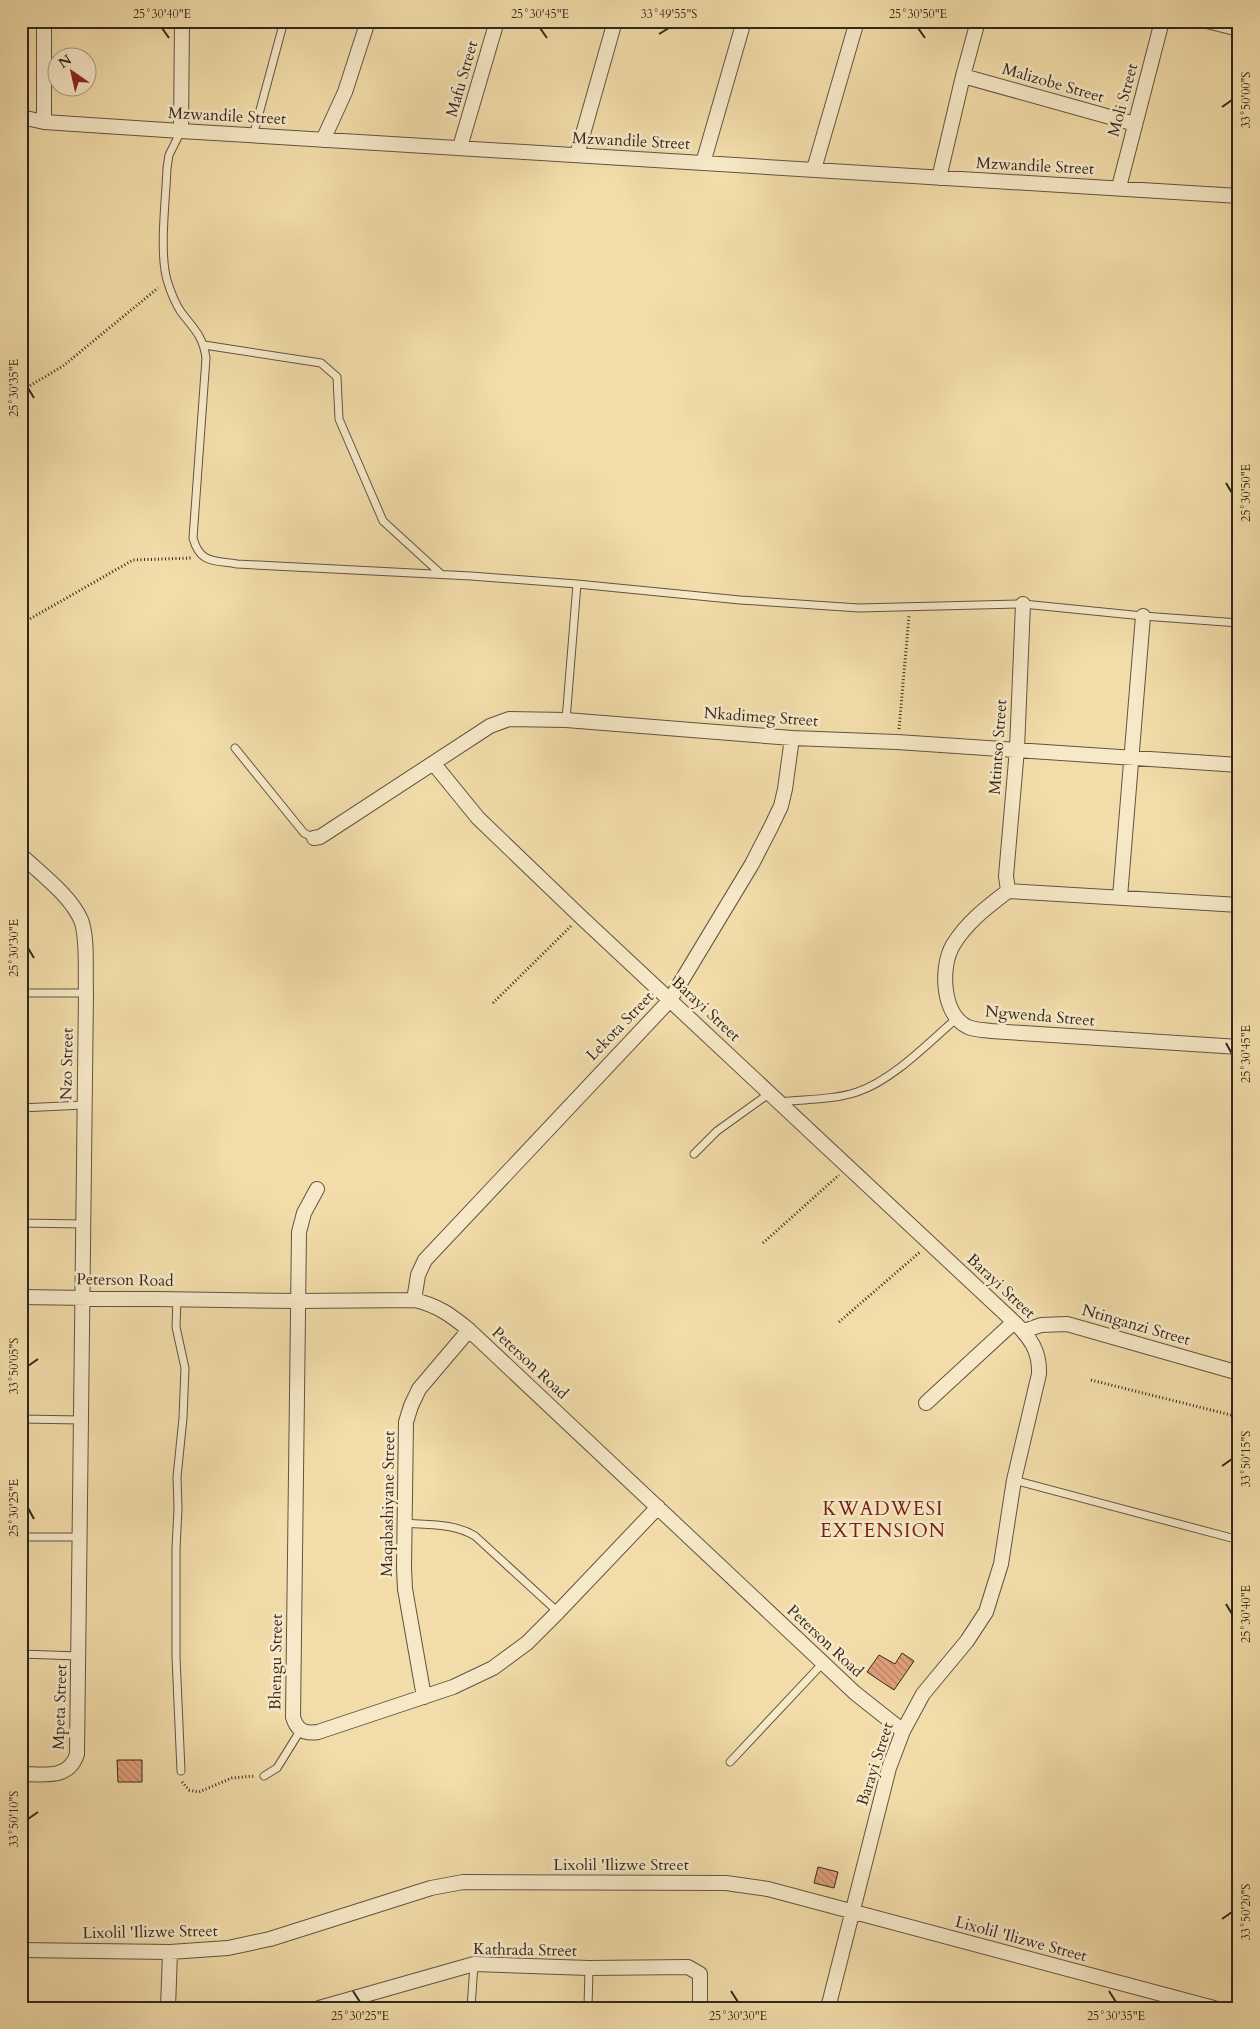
<svg xmlns="http://www.w3.org/2000/svg" width="1260" height="2029" viewBox="0 0 1260 2029" font-family="Cardo,serif">
<defs>
<pattern id="building-back-hatch" width="6" height="6" patternUnits="userSpaceOnUse" patternTransform="scale(1.25)"><rect width="6" height="6" fill="#e2a07b"/><path d="M-1 5l2 2M0 0l6 6M5-1l2 2" fill="none" stroke="#b88264"/></pattern>
</defs>
<rect width="100%" height="100%" fill="#f2ddaa"/>
<filter id="stains"><feTurbulence type="fractalNoise" baseFrequency=".004" numOctaves="4"/><feColorMatrix values="0 0 0 0 .2 0 0 0 0 .09 0 0 0 0 .02 0 0 0 .5 -.17"/></filter>
<radialGradient id="worn" r=".72"><stop offset=".6" stop-color="#630" stop-opacity="0"/><stop offset="1" stop-color="#630" stop-opacity=".3"/></radialGradient>
<!-- building -->
<path fill="url(#building-back-hatch)" stroke="#31271f" d="M 902,1653 L 914,1661 L 894,1690 L 867,1672 L 879,1655 L 895,1664 Z
M 117,1760 L 142,1760 L 142,1782 L 118,1782 Z
M 818,1867 L 838,1872 L 834,1888 L 814,1883 Z"/>
<g fill="none" stroke-linecap="round" stroke-linejoin="round">
<defs>
<path id="service" d="M 181,131 L 169,155 L 167,168 C 166,199 159,251 167,280 C 170,290 175,303 181,312 C 194,329 203,336 206,358 L 193,538 C 200,564 214,560 237,564 L 471,576 L 577,584 L 740,600 L 859,608 L 1023,604 L 1143,616 L 1239,623
M 253,136 L 284,21
M 204,345 L 321,363 L 337,377 L 339,419 L 383,521 L 441,574
M 566,720 L 577,584
M 235,748 L 304,833 L 314,838
M 21,993 L 86,993
M 780,1102 C 805,1099 833,1100 857,1092 C 893,1080 928,1043 957,1018
M 21,1108 L 84,1105
M 694,1154 L 717,1131 L 770,1093
M 21,1223 L 83,1224
M 177,1298 L 176,1327 L 185,1368 L 183,1418 L 177,1477 L 178,1508 L 176,1549 L 176,1657 L 181,1771
M 21,1419 L 81,1420
M 1014,1480 L 1239,1540
M 404,1523 C 428,1525 454,1523 475,1536 L 558,1612
M 21,1537 L 80,1537
M 21,1654 L 79,1656
M 730,1762 L 823,1663
M 264,1776 L 277,1768 L 300,1731
M 471,2008 L 474,1964
M 588,2008 L 589,1968"/>
<path id="minor" d="M 44,21 L 44,122
M 1207,21 L 1239,29
M 963,76 L 1135,124
M 21,117 L 44,122 L 181,131 L 1239,196
M 181,131 L 182,21
M 323,140 L 345,92 L 368,21
M 460,147 L 497,21
M 577,155 L 615,21
M 703,163 L 744,21
M 814,169 L 857,21
M 939,178 L 963,76 L 978,21
M 1119,187 L 1162,21
M 434,764 L 478,818 L 581,917 L 1014,1322 C 1030,1337 1040,1351 1039,1374 L 1014,1480 L 1001,1564 L 986,1612 L 967,1641 L 923,1694 L 903,1731 L 889,1768 L 828,2008
M 314,838 L 320,837 L 490,726 L 509,719 L 566,720 L 792,738 L 897,742 L 1239,765
M 21,855 C 40,873 71,896 81,920 C 88,937 85,973 86,993 L 77,1754 C 69,1780 44,1774 21,1774
M 1008,891 L 1006,876 L 1017,749 L 1023,604
M 1120,897 L 1143,616
M 1239,905 L 1008,891 C 987,907 967,922 953,945 C 940,967 942,1015 968,1027 C 975,1030 984,1030 991,1031 L 1239,1047
M 1239,1159 L 1239,1186
M 317,1189 L 304,1213 L 299,1232 L 293,1717 C 297,1731 305,1734 318,1732 L 453,1687 L 493,1668 L 527,1643 L 558,1612 L 658,1507
M 21,1297 L 297,1301 L 414,1300 C 437,1305 451,1315 469,1330 L 855,1693 L 903,1731
M 414,1300 L 418,1275 L 425,1260 L 670,1000 L 752,864 L 771,827 L 781,806 L 785,789 L 792,738
M 1024,1331 L 1041,1325 L 1067,1324 L 1239,1373
M 926,1403 L 1014,1322
M 424,1697 L 405,1589 L 404,1568 L 406,1422 L 411,1406 L 419,1389 L 469,1330
M 21,1950 L 170,1952 L 228,1948 L 270,1939 L 431,1888 L 463,1882 L 726,1883 L 768,1889 L 1214,2008
M 168,2008 L 170,1952
M 319,2008 L 474,1964 L 589,1968 L 688,1967 L 700,1974 L 700,2008"/>
</defs>
<!-- service casing -->
<use href="#service" stroke="#615442" stroke-width="9"/>
<!-- minor casing -->
<use href="#minor" stroke="#615442" stroke-width="16"/>
<!-- path -->
<path stroke="#31271f" stroke-width="3" stroke-dasharray="1 2.5" stroke-linecap="butt" d="M 21,391 L 63,366 L 158,288
M 21,624 L 133,560 L 191,558
M 899,729 L 909,616
M 1238,892 L 1239,883
M 493,1003 L 571,926
M 763,1243 L 839,1175
M 839,1322 L 920,1252
M 1091,1380 L 1239,1417
M 182,1782 L 189,1790 L 199,1792 L 232,1778 L 255,1776"/>
<!-- service -->
<use href="#service" stroke="#f7e9c8" stroke-width="7"/>
<!-- minor -->
<use href="#minor" stroke="#f7e9c8" stroke-width="14"/>
</g>
<!-- ticks -->
<path fill="none" stroke="#31271f" stroke-width="2" d="M 162,28 L 169,38M 540,28 L 547,38M 918,28 L 925,38M 659,34 L 669,28M 1222,107 L 1232,100M 28,388 L 34,398M 1226,483 L 1232,493M 28,948 L 34,958M 1226,1043 L 1232,1054M 28,1366 L 38,1359M 1222,1466 L 1232,1459M 28,1508 L 34,1519M 1226,1604 L 1232,1614M 28,1819 L 38,1812M 1222,1919 L 1232,1912M 353,1991 L 360,2002M 731,1991 L 738,2002M 1109,1991 L 1116,2002"/>
<g text-anchor="middle" dominant-baseline="central" stroke-width="5" stroke-linejoin="round" paint-order="stroke">
<!-- street labels -->
<g font-size="16" fill="#31271f" stroke="#f7e9c8">
<text transform="translate(462 79) rotate(-74)">Mafu Street</text>
<text transform="translate(1053 83) rotate(16)">Malizobe Street</text>
<text transform="translate(1123 100) rotate(-75)">Moli Street</text>
<text transform="translate(227 116) rotate(3)">Mzwandile Street</text>
<text transform="translate(631 141) rotate(3)">Mzwandile Street</text>
<text transform="translate(1035 166) rotate(3)">Mzwandile Street</text>
<text transform="translate(761 717) rotate(4)">Nkadimeg Street</text>
<text transform="translate(998 747) rotate(-86)">Mtintso Street</text>
<text transform="translate(706 1009) rotate(43)">Barayi Street</text>
<text transform="translate(1040 1016) rotate(5)">Ngwenda Street</text>
<text transform="translate(620 1026) rotate(-46)">Lekota Street</text>
<text transform="translate(67 1064) rotate(-89)">Nzo Street</text>
<text transform="translate(125 1280) rotate(1)">Peterson Road</text>
<text transform="translate(1001 1286) rotate(43)">Barayi Street</text>
<text transform="translate(1136 1325) rotate(16)">Ntinganzi Street</text>
<text transform="translate(530 1363) rotate(43)">Peterson Road</text>
<text transform="translate(388 1504) rotate(-89)">Maqabashiyane Street</text>
<text transform="translate(825 1641) rotate(43)">Peterson Road</text>
<text transform="translate(276 1662) rotate(-89)">Bhengu Street</text>
<text transform="translate(60 1707) rotate(-88)">Mpeta Street</text>
<text transform="translate(875 1764) rotate(-72)">Barayi Street</text>
<text x="621" y="1865">Lixolil 'Ilizwe Street</text>
<text transform="translate(150 1932) rotate(-1)">Lixolil 'Ilizwe Street</text>
<text transform="translate(1021 1939) rotate(15)">Lixolil 'Ilizwe Street</text>
<text transform="translate(525 1950) rotate(1)">Kathrada Street</text>
</g>
<!-- quarter labels -->
<g font-size="19" letter-spacing="1" fill="#7a1f14" stroke="#f7e9c8">
<text x="883" y="1509">KWADWESI<tspan x="883" dy="22">EXTENSION</tspan></text>
</g>
</g>
<!-- margin -->
<rect width="1260" height="2029" fill="none" stroke="#f2ddaa" stroke-width="55"/>
<!-- north arrow -->
<g transform="translate(72 72) rotate(326)"><circle r="24" fill="#f7e9c8" stroke="#a89b84"/>
<path d="M0-4L9 19L0 12L-9 19Z" fill="#8f2418"/>
<text y="-8" font-size="14" font-weight="bold" text-anchor="middle" fill="#31271f">N</text>
</g>
<rect x="28" y="28" width="1204" height="1974" fill="none" stroke="#31271f" stroke-width="2"/>
<g font-size="12" text-anchor="middle" fill="#31271f">
<text x="162" y="18">25°30'40"E</text>
<text x="540" y="18">25°30'45"E</text>
<text x="669" y="18">33°49'55"S</text>
<text x="918" y="18">25°30'50"E</text>
<text transform="translate(1246 100) rotate(-90)" y="4">33°50'00"S</text>
<text transform="translate(14 388) rotate(-90)" y="4">25°30'35"E</text>
<text transform="translate(1246 493) rotate(-90)" y="4">25°30'50"E</text>
<text transform="translate(14 948) rotate(-90)" y="4">25°30'30"E</text>
<text transform="translate(1246 1054) rotate(-90)" y="4">25°30'45"E</text>
<text transform="translate(14 1366) rotate(-90)" y="4">33°50'05"S</text>
<text transform="translate(1246 1459) rotate(-90)" y="4">33°50'15"S</text>
<text transform="translate(14 1508) rotate(-90)" y="4">25°30'25"E</text>
<text transform="translate(1246 1614) rotate(-90)" y="4">25°30'40"E</text>
<text transform="translate(14 1819) rotate(-90)" y="4">33°50'10"S</text>
<text transform="translate(1246 1912) rotate(-90)" y="4">33°50'20"S</text>
<text x="360" y="2020">25°30'25"E</text>
<text x="738" y="2020">25°30'30"E</text>
<text x="1116" y="2020">25°30'35"E</text>
</g>
<rect width="100%" height="100%" filter="url(#stains)"/>
<rect width="100%" height="100%" fill="url(#worn)"/>
</svg>
